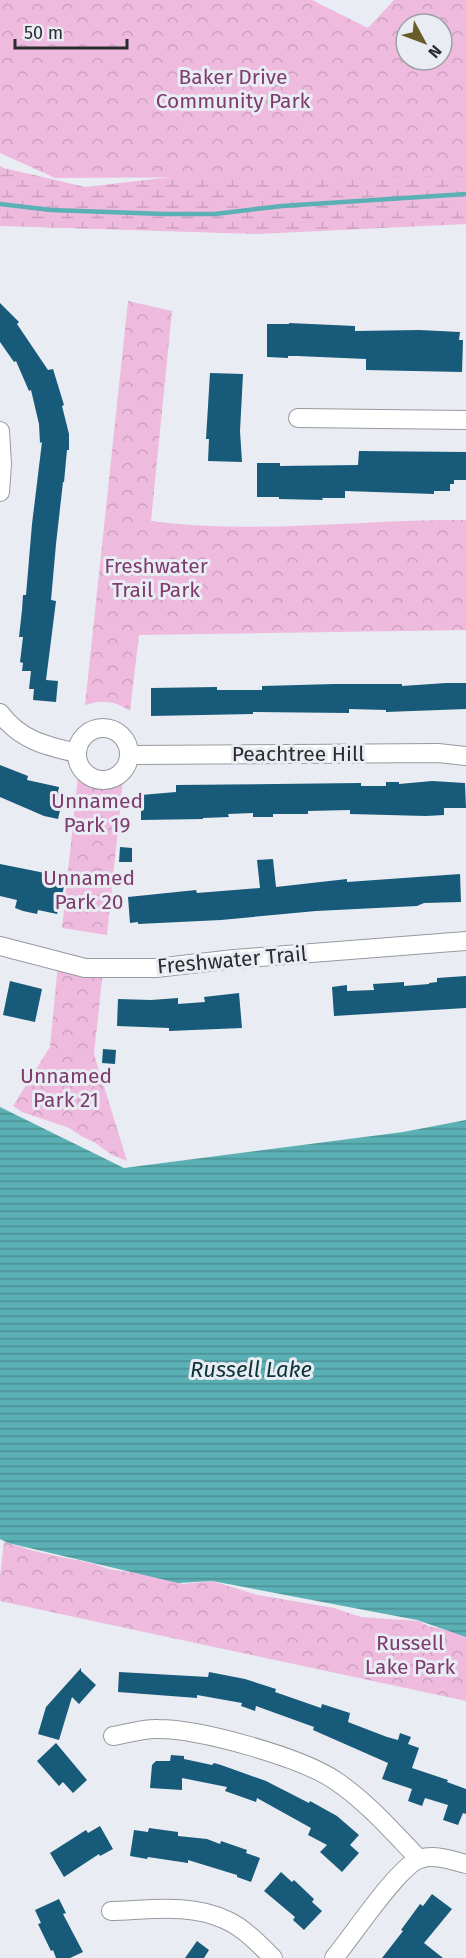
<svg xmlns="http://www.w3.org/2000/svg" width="466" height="1958" viewBox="0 0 466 1958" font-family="'Fira Sans',sans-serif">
<defs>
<pattern id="wetland-marsh" width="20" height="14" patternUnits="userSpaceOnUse" patternTransform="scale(1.5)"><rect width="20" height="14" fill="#eebbdf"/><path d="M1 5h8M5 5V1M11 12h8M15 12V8" fill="none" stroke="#cca1c0"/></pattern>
<pattern id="park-crowns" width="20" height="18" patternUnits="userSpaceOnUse" patternTransform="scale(1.5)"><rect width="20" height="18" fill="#eebbdf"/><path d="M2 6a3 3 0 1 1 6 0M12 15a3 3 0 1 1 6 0" fill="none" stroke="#cca1c0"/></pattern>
<pattern id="water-rules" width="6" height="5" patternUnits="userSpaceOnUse" patternTransform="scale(1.5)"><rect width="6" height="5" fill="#5ab0b4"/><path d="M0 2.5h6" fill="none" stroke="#4b8f93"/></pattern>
</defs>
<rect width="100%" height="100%" fill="#e9ecf2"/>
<!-- wetland -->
<path fill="url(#wetland-marsh)" d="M 466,143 L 466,224 L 258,234 L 0,226 L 0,166 L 4,168 L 85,187 Z"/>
<!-- park -->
<path fill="url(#park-crowns)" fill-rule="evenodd" d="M 0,0 L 312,0 L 368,28 L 394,0 L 466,0 L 466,176 L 55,178 L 0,153 ZM 406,24 L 442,24 L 442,60 L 406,60 Z
M 128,301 L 172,311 L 151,521 C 255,535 361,519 466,520 L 466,630 L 139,635 L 130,711 C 116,701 102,699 85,705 Z
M 78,776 C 94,785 106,786 123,780 L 107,935 L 62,928 Z
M 58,964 L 103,971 L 94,1054 L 127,1161 L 112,1155 L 94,1142 L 81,1136 L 69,1128 L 22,1112 L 13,1106 L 50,1047 Z
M 4,1542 L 38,1552 L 95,1564 L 108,1569 L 150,1575 L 183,1584 L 212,1581 L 258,1595 L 334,1608 L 361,1617 L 418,1621 L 417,1620 L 428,1626 L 466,1635 L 466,1701 L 0,1601 L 0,1576 Z"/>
<!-- water -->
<path fill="url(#water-rules)" d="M 0,1107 L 124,1168 L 403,1132 L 466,1120 L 466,1637 L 417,1620 L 212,1581 L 178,1583 L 8,1543 L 0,1539 Z"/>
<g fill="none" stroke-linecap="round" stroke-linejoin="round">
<!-- stream -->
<path stroke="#5ab0b4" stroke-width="4.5" d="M 0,204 L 51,210 L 164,214 L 215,214 L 282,206 L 466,194"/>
</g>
<!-- building -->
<path fill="#185a7a" d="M 0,303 L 19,322 L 17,324 L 48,370 L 53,369 L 64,405 L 62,406 L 69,434 L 69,450 L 67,450 L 64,482 L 63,482 L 56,544 L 51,600 L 56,601 L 46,680 L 58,681 L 56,702 L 33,700 L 34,689 L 29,689 L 31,671 L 22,671 L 23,663 L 20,662 L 23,637 L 19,637 L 22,610 L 23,595 L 26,595 L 32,524 L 42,442 L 40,443 L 39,424 L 31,390 L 29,391 L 16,361 L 14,362 L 0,342 Z
M 289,323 L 355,326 L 355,331 L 419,330 L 460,332 L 459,340 L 463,340 L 462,372 L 366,370 L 366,359 L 297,356 L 288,356 L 288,358 L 267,357 L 267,324 L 289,324 Z
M 210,373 L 243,374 L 240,431 L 242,462 L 208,461 L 209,439 L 206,439 Z
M 359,451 L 466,452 L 466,480 L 454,480 L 454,484 L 450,484 L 450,491 L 434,491 L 434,494 L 345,491 L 345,498 L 322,498 L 323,500 L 279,499 L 279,497 L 257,497 L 257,463 L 280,463 L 280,466 L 358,465 Z
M 446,683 L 466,683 L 466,709 L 386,712 L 386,710 L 349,709 L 349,713 L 253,712 L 253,714 L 151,716 L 151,688 L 217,687 L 217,690 L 262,690 L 262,686 L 335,684 L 402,684 L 402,686 Z
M 0,765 L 28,776 L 27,780 L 59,787 L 58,792 L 64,793 L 58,819 L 44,816 L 0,797 Z
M 432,781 L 465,783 L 466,808 L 444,808 L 444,815 L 426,816 L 350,814 L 350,810 L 308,811 L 308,814 L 273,814 L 273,817 L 253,817 L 253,813 L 228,814 L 229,817 L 203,818 L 203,819 L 141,820 L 141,795 L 176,792 L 176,785 L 361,783 L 361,786 L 386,786 L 386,782 L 399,782 L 399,784 Z
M 120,847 L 132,848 L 132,862 L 119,862 Z
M 273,859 L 276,887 L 347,879 L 347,882 L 460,874 L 461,902 L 424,903 L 417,906 L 316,911 L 221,920 L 138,924 L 138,922 L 130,923 L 128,897 L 196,890 L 197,893 L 260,888 L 257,860 Z
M 0,864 L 45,873 L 43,880 L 55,882 L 54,885 L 64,887 L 57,914 L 38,910 L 37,914 L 23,911 L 15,908 L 17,900 L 0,896 Z
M 466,976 L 466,1008 L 334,1016 L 332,987 L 347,985 L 347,991 L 374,990 L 373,984 L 404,982 L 404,986 L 429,984 L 429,983 L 437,982 L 437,978 Z
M 10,981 L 42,989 L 35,1022 L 3,1015 Z
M 239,993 L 242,1028 L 169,1031 L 169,1028 L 117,1026 L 118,999 L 151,1000 L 178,998 L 178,1004 L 205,1002 L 204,997 Z
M 103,1049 L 116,1050 L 115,1064 L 102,1063 Z
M 81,1668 L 81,1671 L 96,1685 L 79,1704 L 72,1697 L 59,1740 L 38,1734 L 46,1707 Z
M 119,1672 L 208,1677 L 209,1672 L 245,1679 L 276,1689 L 275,1692 L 321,1708 L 322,1704 L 350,1713 L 348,1722 L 387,1737 L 398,1740 L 400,1733 L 411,1737 L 408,1744 L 419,1748 L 412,1768 L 448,1780 L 447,1782 L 466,1789 L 466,1814 L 463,1813 L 458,1825 L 443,1820 L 448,1805 L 425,1798 L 422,1806 L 408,1801 L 412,1789 L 382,1779 L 388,1763 L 313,1730 L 314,1727 L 256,1706 L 255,1711 L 241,1706 L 242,1703 L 197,1695 L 197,1698 L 118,1692 Z
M 56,1743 L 87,1780 L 73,1793 L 63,1782 L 59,1786 L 37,1761 Z
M 171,1755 L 184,1756 L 184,1759 L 212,1765 L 214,1763 L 221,1765 L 266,1781 L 309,1803 L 310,1801 L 337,1816 L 359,1835 L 350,1845 L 359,1853 L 342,1872 L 320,1852 L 327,1845 L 308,1835 L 311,1828 L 257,1798 L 256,1802 L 225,1791 L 227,1787 L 182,1778 L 182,1790 L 150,1788 L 152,1765 L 156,1761 L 170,1761 Z
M 100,1826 L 113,1849 L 100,1856 L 99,1854 L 64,1877 L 50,1853 L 86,1830 L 88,1833 Z
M 149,1828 L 178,1832 L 178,1836 L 207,1839 L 220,1844 L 221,1841 L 247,1850 L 246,1853 L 260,1858 L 251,1882 L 237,1877 L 237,1875 L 188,1860 L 188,1863 L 148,1857 L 147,1859 L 130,1856 L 134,1830 L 148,1832 Z
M 281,1872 L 292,1882 L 294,1880 L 314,1899 L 312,1902 L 322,1911 L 304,1930 L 293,1920 L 295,1917 L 264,1891 Z
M 432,1894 L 452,1909 L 424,1943 L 443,1958 L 382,1958 L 403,1931 L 401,1930 L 420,1904 L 423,1906 Z
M 59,1899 L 66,1913 L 63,1914 L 83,1952 L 70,1958 L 56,1958 L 53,1950 L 51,1951 L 38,1924 L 41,1923 L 35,1910 Z
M 197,1941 L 209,1950 L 204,1958 L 185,1958 Z"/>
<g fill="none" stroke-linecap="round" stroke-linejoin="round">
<defs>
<path id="minor" d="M 298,418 L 466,420
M 0,431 L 2,464 L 0,492
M 0,713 C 20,740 46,746 77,753
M77 754a26 26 0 1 1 52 0a26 26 0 1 1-52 0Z
M 130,755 L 438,753 L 466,756
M 0,946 L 85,968 L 156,968 L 234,959 L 466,941
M 113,1736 C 127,1734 143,1728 158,1729 C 200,1729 301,1757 336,1781 C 367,1802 393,1832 419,1859
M 111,1911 C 149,1910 191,1903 226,1920 C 244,1928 259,1944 273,1958
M 334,1958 C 351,1938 399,1865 420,1859 C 434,1854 452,1860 466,1864"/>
</defs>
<!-- minor casing -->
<use href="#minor" stroke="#97999f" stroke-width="20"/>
<!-- minor -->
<use href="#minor" stroke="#fff" stroke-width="18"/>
</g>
<g text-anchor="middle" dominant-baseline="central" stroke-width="6" stroke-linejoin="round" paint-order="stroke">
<!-- park labels -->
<g font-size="21" fill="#7e3c6e" stroke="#e9ecf2">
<text x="233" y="77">Baker Drive<tspan x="233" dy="24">Community Park</tspan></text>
<text x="156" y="566">Freshwater<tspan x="156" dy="24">Trail Park</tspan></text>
<text x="97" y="801">Unnamed<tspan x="97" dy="24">Park 19</tspan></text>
<text x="89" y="878">Unnamed<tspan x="89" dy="24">Park 20</tspan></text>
<text x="66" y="1076">Unnamed<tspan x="66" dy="24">Park 21</tspan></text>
<text x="410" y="1643">Russell<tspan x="410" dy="24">Lake Park</tspan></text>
</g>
<!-- street labels -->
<g font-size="21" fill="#2b2c2e" stroke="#e9ecf2">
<text x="298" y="754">Peachtree Hill</text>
<text transform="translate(232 960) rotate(-5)">Freshwater Trail</text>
</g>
<!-- water labels -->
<g font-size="22" font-style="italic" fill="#0a3436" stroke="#e9ecf2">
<text x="251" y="1369">Russell Lake</text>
</g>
</g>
<!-- north arrow -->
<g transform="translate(424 42) rotate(131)"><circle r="28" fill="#e9ecf2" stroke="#9d9fa4" stroke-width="1.5"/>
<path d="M0-4.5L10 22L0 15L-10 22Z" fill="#685d29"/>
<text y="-9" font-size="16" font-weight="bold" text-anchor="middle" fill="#2b2c2e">N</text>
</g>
<!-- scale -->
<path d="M15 39v9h112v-9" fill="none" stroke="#2b2c2e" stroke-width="3"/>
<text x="24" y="39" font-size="18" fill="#2b2c2e" stroke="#e9ecf2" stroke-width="4.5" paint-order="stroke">50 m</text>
</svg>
